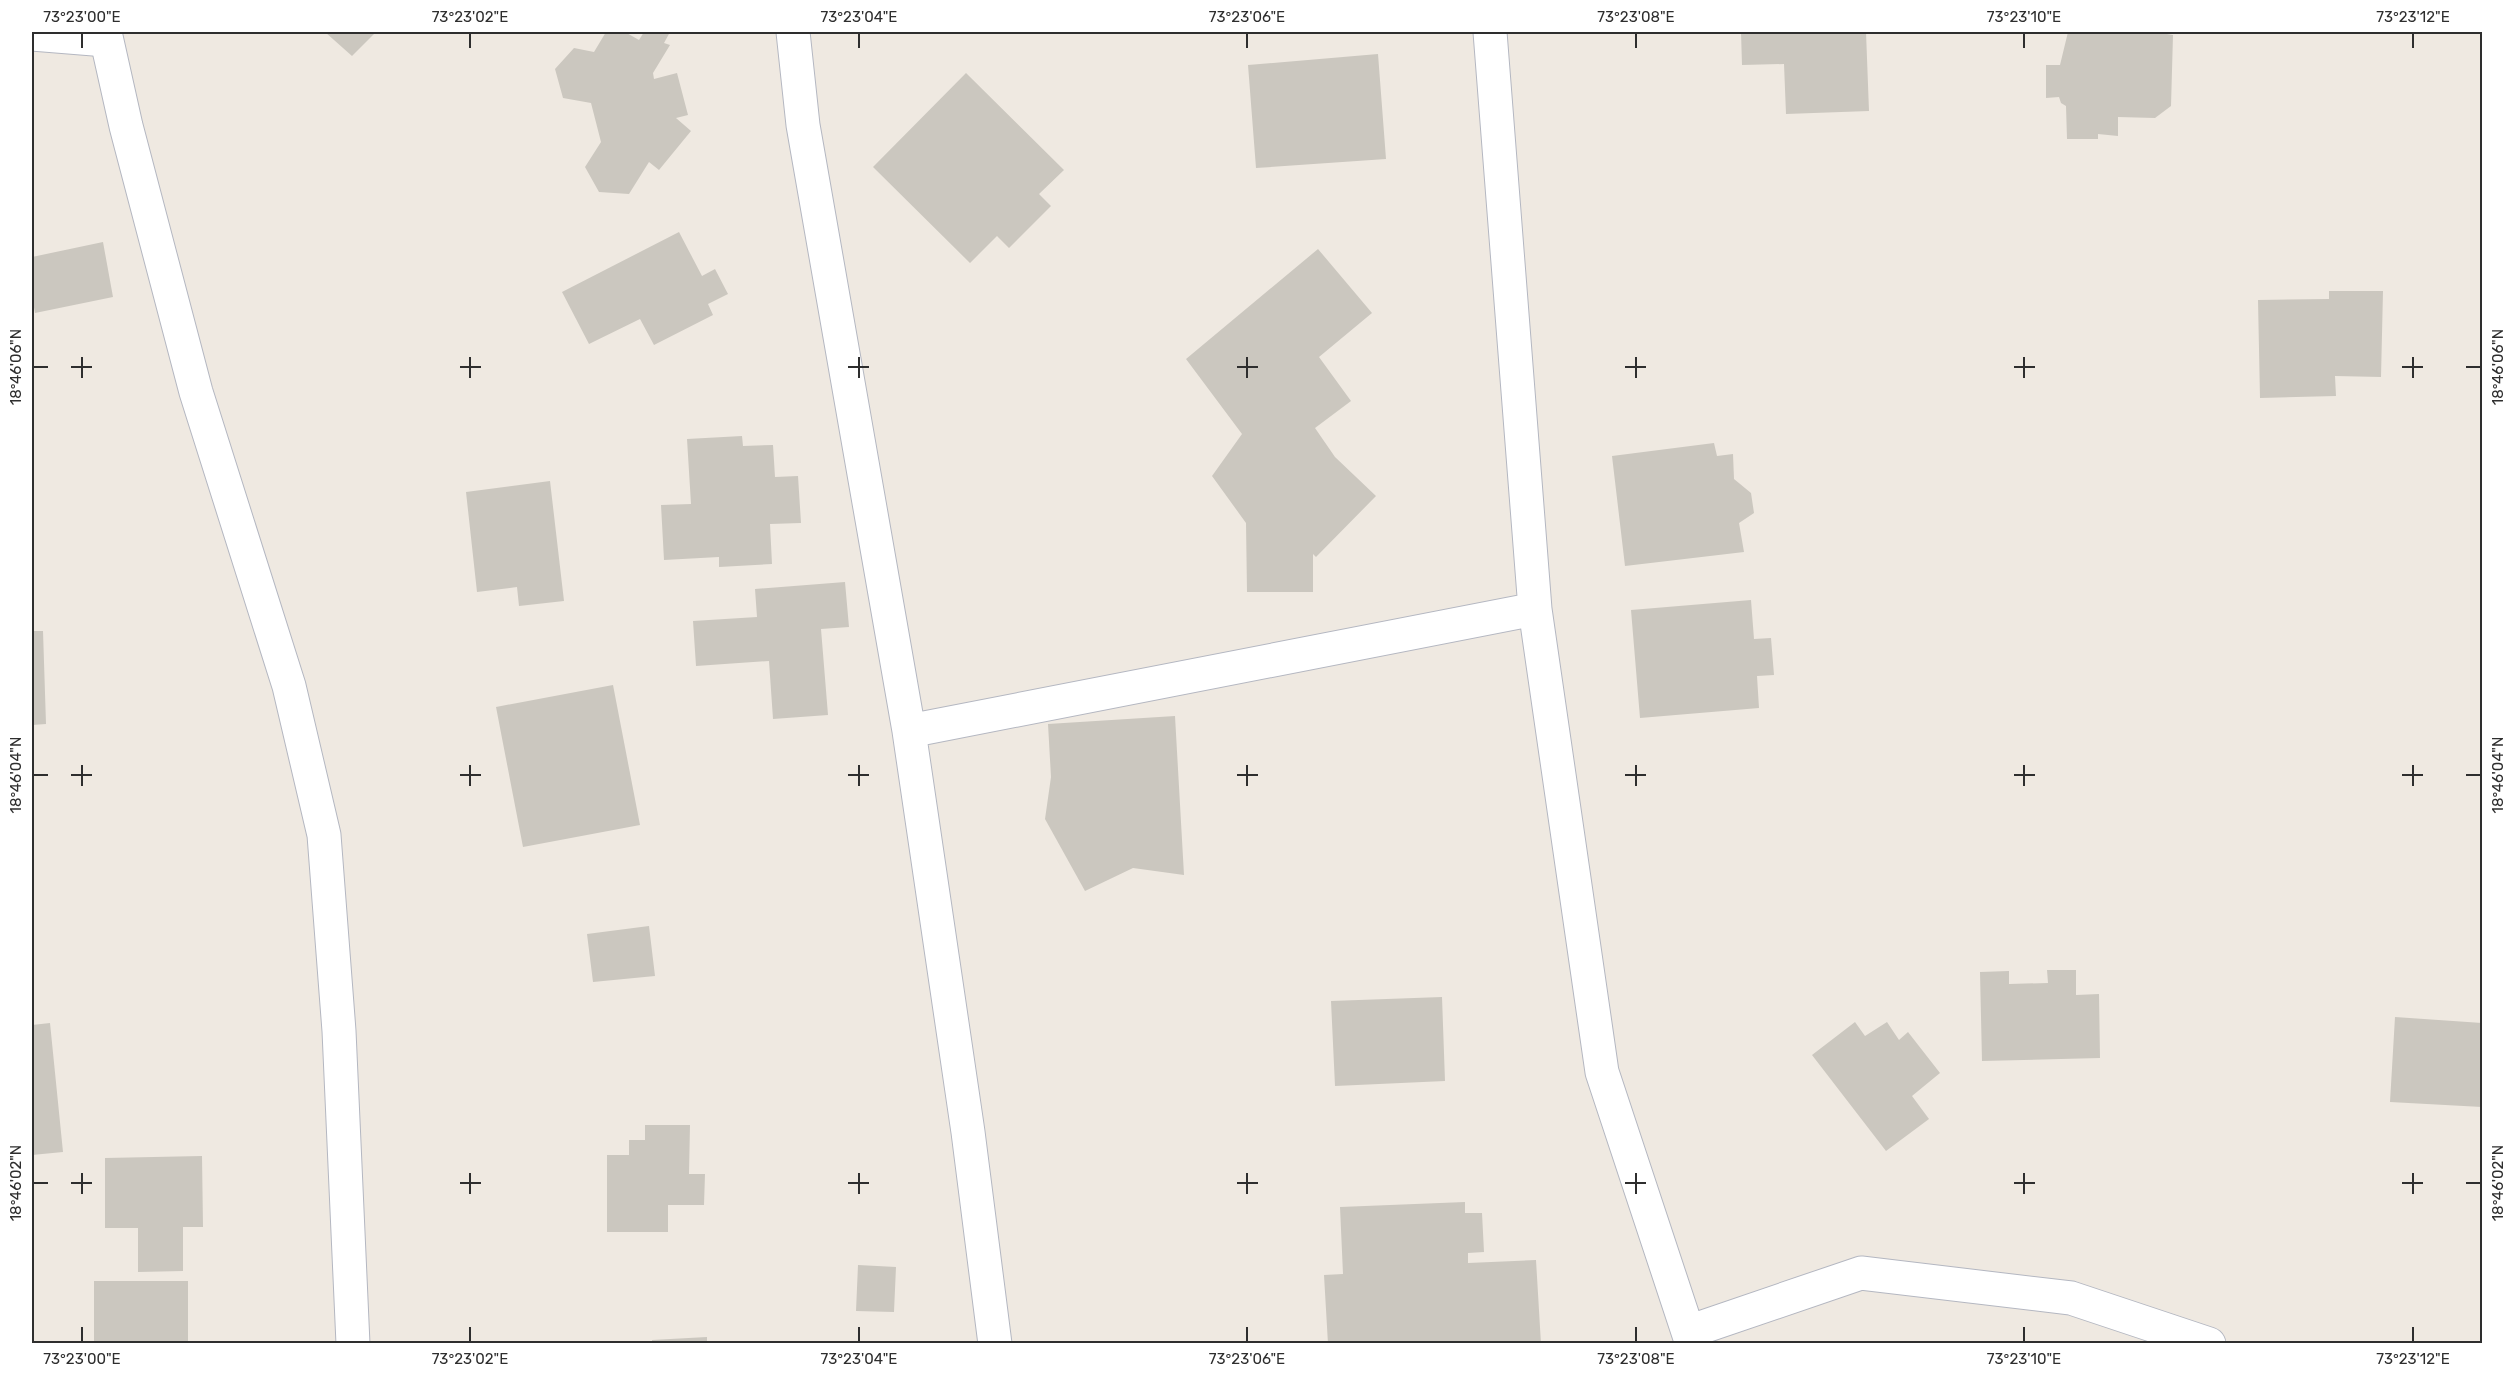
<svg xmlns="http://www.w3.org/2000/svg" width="2514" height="1375" viewBox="0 0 2514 1375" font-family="Rubik,sans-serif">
<rect width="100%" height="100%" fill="#efe9e1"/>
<!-- building -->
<path fill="#cbc7bf" d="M 325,32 L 376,32 L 352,56 Z
M 606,32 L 625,32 L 639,40 L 644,32 L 670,32 L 664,43 L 670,45 L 653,73 L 654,79 L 677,73 L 688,115 L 676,118 L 691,131 L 659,170 L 649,162 L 629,194 L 599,192 L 585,167 L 601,142 L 591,103 L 563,98 L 555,69 L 574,48 L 594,52 Z
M 1741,32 L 1866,32 L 1869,111 L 1786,114 L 1784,64 L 1742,65 Z
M 2068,32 L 2155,32 L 2173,35 L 2171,106 L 2155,118 L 2118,117 L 2118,136 L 2098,134 L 2098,139 L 2067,139 L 2066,106 L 2061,103 L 2059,97 L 2046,98 L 2046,65 L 2060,65 Z
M 1378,54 L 1386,159 L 1256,168 L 1248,65 Z
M 966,73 L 1064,170 L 1039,194 L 1051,206 L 1009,248 L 997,236 L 970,263 L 873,167 Z
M 679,232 L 702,276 L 715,269 L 728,294 L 708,304 L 713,315 L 654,345 L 640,319 L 589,344 L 562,292 Z
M 103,242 L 113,297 L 35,313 L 32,296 L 32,257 Z
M 1318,249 L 1372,313 L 1319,357 L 1351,401 L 1315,428 L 1335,457 L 1376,496 L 1316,557 L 1313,554 L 1313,592 L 1247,592 L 1246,523 L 1212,476 L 1242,434 L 1186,359 Z
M 2329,291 L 2383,291 L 2381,377 L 2335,376 L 2336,396 L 2260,398 L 2258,300 L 2329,299 Z
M 742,436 L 743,446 L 773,445 L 775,477 L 798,476 L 801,523 L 770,524 L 772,564 L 719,567 L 719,557 L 664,560 L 661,505 L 691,504 L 687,439 Z
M 1714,443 L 1717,456 L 1733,454 L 1734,479 L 1751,493 L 1754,513 L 1739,523 L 1744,552 L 1625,566 L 1612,456 Z
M 550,481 L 564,601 L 519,606 L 517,587 L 477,592 L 466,492 Z
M 845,582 L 849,627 L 821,629 L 828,715 L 773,719 L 769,661 L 696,666 L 693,621 L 757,617 L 755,589 Z
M 1751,600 L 1754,639 L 1771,638 L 1774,675 L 1757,676 L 1759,708 L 1640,718 L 1631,610 Z
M 32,631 L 43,631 L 46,724 L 32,725 Z
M 613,685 L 640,825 L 523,847 L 496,707 Z
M 1175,716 L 1184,875 L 1133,868 L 1085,891 L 1045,819 L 1051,777 L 1048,724 Z
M 649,926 L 655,976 L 593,982 L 587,934 Z
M 2047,970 L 2076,970 L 2076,995 L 2099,994 L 2100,1058 L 1982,1061 L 1980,972 L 2009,971 L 2009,984 L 2048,983 Z
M 1442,997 L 1445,1081 L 1335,1086 L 1331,1001 Z
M 2395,1017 L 2482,1023 L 2482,1107 L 2390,1102 Z
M 1855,1022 L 1865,1036 L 1887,1022 L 1899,1040 L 1908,1032 L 1940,1073 L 1912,1096 L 1929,1119 L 1886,1151 L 1812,1055 Z
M 50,1023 L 63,1152 L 32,1155 L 32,1025 Z
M 645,1125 L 690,1125 L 689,1174 L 705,1174 L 704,1205 L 668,1205 L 668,1232 L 607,1232 L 607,1155 L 629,1155 L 629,1140 L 645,1140 Z
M 202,1156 L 203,1227 L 183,1227 L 183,1271 L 138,1272 L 138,1228 L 105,1228 L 105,1158 Z
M 1465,1202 L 1465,1213 L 1482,1213 L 1484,1252 L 1468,1253 L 1468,1263 L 1536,1260 L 1541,1344 L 1328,1344 L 1324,1275 L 1343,1274 L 1340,1207 Z
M 858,1265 L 896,1267 L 894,1312 L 856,1311 Z
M 94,1281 L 188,1281 L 188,1344 L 94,1344 Z
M 707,1337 L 707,1344 L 652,1344 L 652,1340 Z"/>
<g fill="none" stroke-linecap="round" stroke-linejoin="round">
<defs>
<path id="minor" d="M 793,32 L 803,125 L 909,731 L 1535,609 L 1490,32
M 32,34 L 106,40
M 1535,609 L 1602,1072 L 1692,1344
M 909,731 L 968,1132 L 995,1344
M 1688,1332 L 1861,1273 L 2071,1298 L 2209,1344"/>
<path id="tertiary" d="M 105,32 L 126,126 L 196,392 L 289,686 L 324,835 L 339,1031 L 353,1344"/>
</defs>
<!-- minor casing -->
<use href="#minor" stroke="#b4b7c1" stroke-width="35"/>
<!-- tertiary casing -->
<use href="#tertiary" stroke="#b4b7c1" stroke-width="35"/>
<!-- minor -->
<use href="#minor" stroke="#fff" stroke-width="33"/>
<!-- tertiary -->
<use href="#tertiary" stroke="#fff" stroke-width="33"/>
</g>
<!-- ticks -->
<path fill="none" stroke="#2e2e2e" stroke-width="2" d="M 82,33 L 82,48M 470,33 L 470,48M 859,33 L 859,48M 1247,33 L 1247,48M 1636,33 L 1636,48M 2024,33 L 2024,48M 2413,33 L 2413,48M 82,357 L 82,378M 470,357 L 470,378M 859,357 L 859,378M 1247,357 L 1247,378M 1636,357 L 1636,378M 2024,357 L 2024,378M 2413,357 L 2413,378M 33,367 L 48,367M 71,367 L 92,367M 460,367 L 481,367M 848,367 L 869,367M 1237,367 L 1258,367M 1625,367 L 1646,367M 2014,367 L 2035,367M 2402,367 L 2423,367M 2466,367 L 2481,367M 82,765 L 82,786M 470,765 L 470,786M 859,765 L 859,786M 1247,765 L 1247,786M 1636,765 L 1636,786M 2024,765 L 2024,786M 2413,765 L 2413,786M 33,775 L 48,775M 71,775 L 92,775M 460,775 L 481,775M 848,775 L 869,775M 1237,775 L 1258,775M 1625,775 L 1646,775M 2014,775 L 2035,775M 2402,775 L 2423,775M 2466,775 L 2481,775M 82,1173 L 82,1194M 470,1173 L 470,1194M 859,1173 L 859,1194M 1247,1173 L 1247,1194M 1636,1173 L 1636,1194M 2024,1173 L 2024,1194M 2413,1173 L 2413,1194M 33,1183 L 48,1183M 71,1183 L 92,1183M 460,1183 L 481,1183M 848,1183 L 869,1183M 1237,1183 L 1258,1183M 1625,1183 L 1646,1183M 2014,1183 L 2035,1183M 2402,1183 L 2423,1183M 2466,1183 L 2481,1183M 82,1327 L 82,1342M 470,1327 L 470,1342M 859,1327 L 859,1342M 1247,1327 L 1247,1342M 1636,1327 L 1636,1342M 2024,1327 L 2024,1342M 2413,1327 L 2413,1342"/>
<!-- border -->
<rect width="2514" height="1375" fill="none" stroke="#ffffff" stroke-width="66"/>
<rect x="33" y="33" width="2448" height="1309" fill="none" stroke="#2e2e2e" stroke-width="2"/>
<g font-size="15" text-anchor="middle" fill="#2e2e2e">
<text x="82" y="22">73°23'00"E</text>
<text x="470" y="22">73°23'02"E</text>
<text x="859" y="22">73°23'04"E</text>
<text x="1247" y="22">73°23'06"E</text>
<text x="1636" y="22">73°23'08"E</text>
<text x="2024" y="22">73°23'10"E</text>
<text x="2413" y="22">73°23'12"E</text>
<text transform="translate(16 367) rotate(-90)" y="5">18°46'06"N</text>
<text transform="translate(2498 367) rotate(-90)" y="5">18°46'06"N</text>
<text transform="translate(16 775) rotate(-90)" y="5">18°46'04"N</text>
<text transform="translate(2498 775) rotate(-90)" y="5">18°46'04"N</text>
<text transform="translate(16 1183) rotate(-90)" y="5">18°46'02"N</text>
<text transform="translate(2498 1183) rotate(-90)" y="5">18°46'02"N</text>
<text x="82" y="1364">73°23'00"E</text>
<text x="470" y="1364">73°23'02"E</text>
<text x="859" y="1364">73°23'04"E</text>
<text x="1247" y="1364">73°23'06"E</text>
<text x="1636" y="1364">73°23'08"E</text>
<text x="2024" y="1364">73°23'10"E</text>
<text x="2413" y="1364">73°23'12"E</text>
</g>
</svg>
